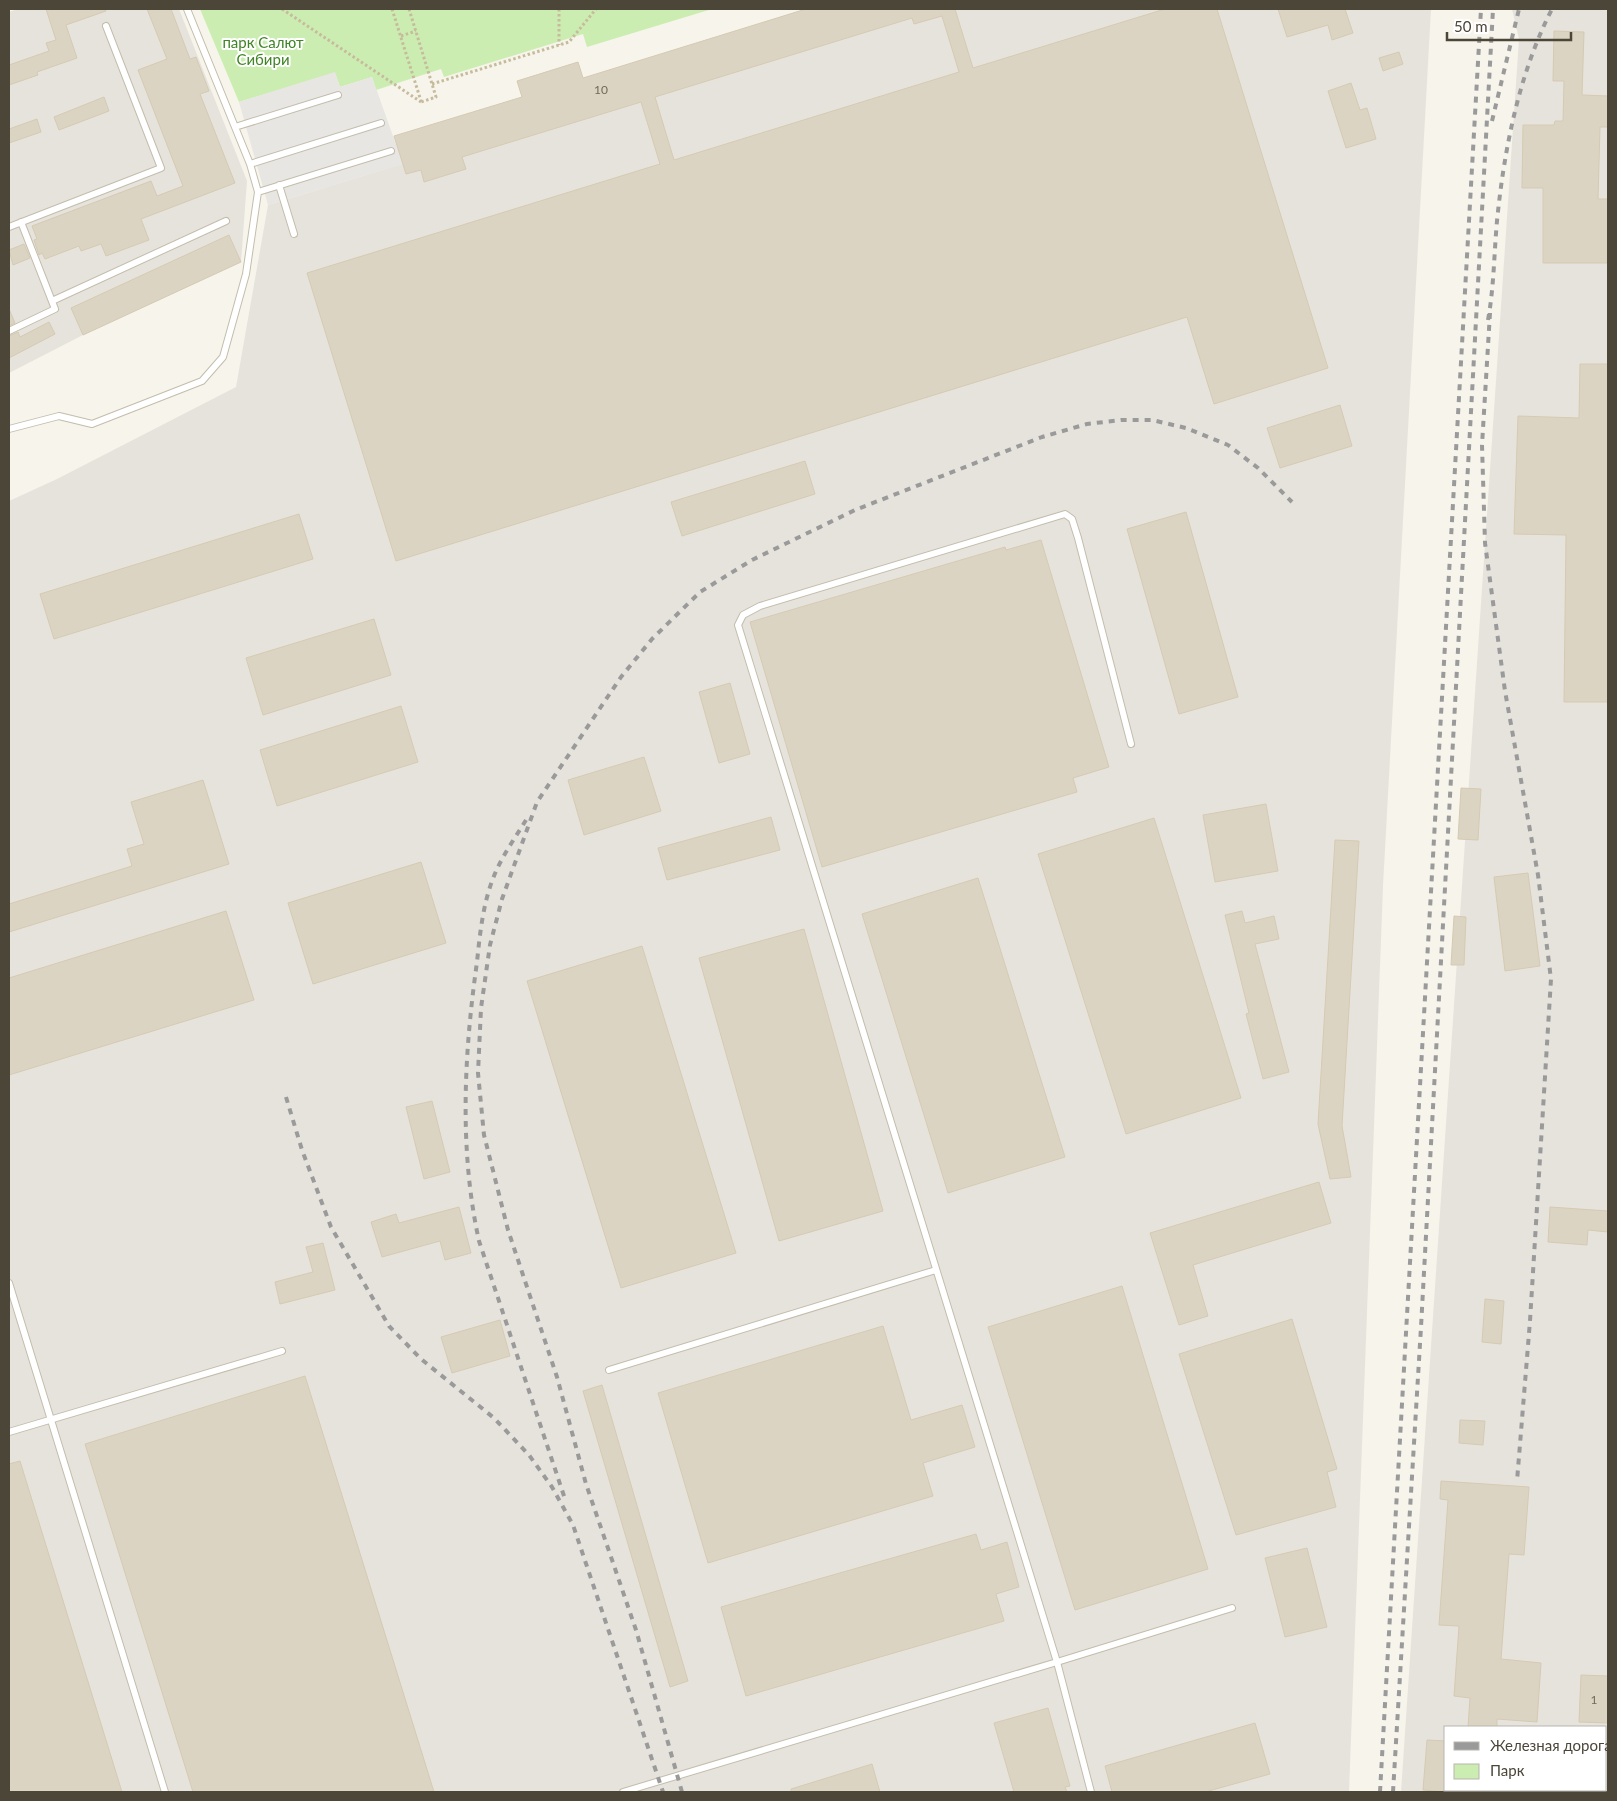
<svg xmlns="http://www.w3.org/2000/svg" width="1617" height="1801" viewBox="0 0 1617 1801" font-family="Lato,sans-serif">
<rect width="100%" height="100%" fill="#f6f4eb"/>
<!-- industrial -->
<path fill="#e6e3dc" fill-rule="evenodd" d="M 18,9 L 179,9 L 247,181 L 241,262 L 83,335 L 9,373 L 9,12 Z
M 806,9 L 1431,9 L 1383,886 L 1349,1792 L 9,1792 L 9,501 L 57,479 L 236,387 L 268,205 L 402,164 L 394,136 L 522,97 L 517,81 L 578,62 L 583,78 Z
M 1512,9 L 1608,9 L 1608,1792 L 1401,1792 L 1519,39 ZM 1446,1727 L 1606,1727 L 1606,1790 L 1446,1790 Z"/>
<!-- green -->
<path fill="#ccedb1" d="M 200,9 L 712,9 L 587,47 L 583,34 L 444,77 L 441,69 L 376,90 L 372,77 L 340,87 L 335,73 L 239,102 Z"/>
<!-- parking -->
<path fill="#e8e6e2" d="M 335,72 L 340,87 L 372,77 L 403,164 L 268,205 L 239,102 Z"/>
<!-- building -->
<path fill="#dcd4c2" stroke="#d5cab2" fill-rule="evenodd" d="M 46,9 L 105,9 L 106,11 L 66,25 L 77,58 L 37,72 L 38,75 L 9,85 L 9,65 L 49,51 L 46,43 L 56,40 Z
M 147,9 L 171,9 L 190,59 L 196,57 L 209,91 L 200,94 L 235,183 L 141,219 L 149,240 L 106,256 L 101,244 L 81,251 L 79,246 L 45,259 L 42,253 L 39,255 L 34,240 L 37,239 L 32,226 L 151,181 L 157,196 L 183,186 L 138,70 L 167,59 Z
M 806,9 L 955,9 L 973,68 L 1165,9 L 1217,9 L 1328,368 L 1214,404 L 1187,317 L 396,561 L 307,273 L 660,164 L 641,102 L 462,157 L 466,169 L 424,182 L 421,170 L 406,174 L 394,136 L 522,97 L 517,81 L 578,62 L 583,78 ZM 942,16 L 959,72 L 674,160 L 655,97 L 912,18 L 914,24 Z
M 1278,9 L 1345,9 L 1353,33 L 1332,40 L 1328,25 L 1287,37 Z
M 1554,31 L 1584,32 L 1582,95 L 1608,96 L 1608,127 L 1600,127 L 1598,199 L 1608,199 L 1608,263 L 1543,263 L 1543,188 L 1522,188 L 1523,125 L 1554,125 L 1555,121 L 1563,121 L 1564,81 L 1553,81 Z
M 1399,52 L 1403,64 L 1383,71 L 1379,58 Z
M 1351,83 L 1360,110 L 1367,108 L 1376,139 L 1346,148 L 1328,91 Z
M 104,97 L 109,111 L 59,130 L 54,117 Z
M 37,119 L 41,132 L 9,143 L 9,129 Z
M 229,235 L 241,262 L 83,335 L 71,308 Z
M 24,244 L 30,258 L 13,265 L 9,250 Z
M 9,309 L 15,323 L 9,326 Z
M 49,322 L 55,334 L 9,358 L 9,336 L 18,332 L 20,337 Z
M 1580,364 L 1608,364 L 1608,702 L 1564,702 L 1566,535 L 1514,534 L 1518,416 L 1579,418 Z
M 1340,405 L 1352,446 L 1280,468 L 1267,428 Z
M 805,461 L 815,494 L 682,536 L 671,502 Z
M 1186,512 L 1238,697 L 1179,714 L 1127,529 Z
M 299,514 L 313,559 L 54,639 L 40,594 Z
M 1041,540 L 1109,767 L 1073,778 L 1077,792 L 822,867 L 750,622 L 1005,547 L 1006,550 Z
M 374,619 L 391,675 L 263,715 L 246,658 Z
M 730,683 L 750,754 L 719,763 L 699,692 Z
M 401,706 L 418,762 L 277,806 L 260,750 Z
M 644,757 L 661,811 L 584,835 L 568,780 Z
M 203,780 L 229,864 L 9,932 L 9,904 L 132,866 L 127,849 L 144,844 L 131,802 Z
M 1461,788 L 1481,789 L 1478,840 L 1458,839 Z
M 1266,804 L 1278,871 L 1215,882 L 1203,815 Z
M 771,817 L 780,850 L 667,880 L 658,848 Z
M 1154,818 L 1241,1098 L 1126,1134 L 1038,854 Z
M 1335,840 L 1359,841 L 1342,1126 L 1351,1177 L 1330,1179 L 1318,1124 Z
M 421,862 L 446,943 L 313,984 L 288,903 Z
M 1528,873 L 1540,966 L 1505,971 L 1494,877 Z
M 978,878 L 1065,1157 L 948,1193 L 862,914 Z
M 226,911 L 254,1000 L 9,1075 L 9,978 Z
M 1242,911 L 1245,923 L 1274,916 L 1279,939 L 1255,944 L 1289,1072 L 1263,1079 L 1246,1014 L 1249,1013 L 1225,915 Z
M 1454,916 L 1466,917 L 1464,965 L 1451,965 Z
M 804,929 L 883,1211 L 779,1241 L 699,958 Z
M 642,946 L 736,1253 L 621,1288 L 527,981 Z
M 432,1101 L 450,1172 L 424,1179 L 406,1107 Z
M 1319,1182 L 1331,1223 L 1193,1265 L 1208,1316 L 1179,1325 L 1150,1233 Z
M 459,1207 L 471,1253 L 445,1260 L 440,1241 L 382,1257 L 371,1222 L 396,1214 L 399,1223 Z
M 1550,1207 L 1608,1211 L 1608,1232 L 1588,1230 L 1587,1245 L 1548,1242 Z
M 323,1243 L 335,1290 L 280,1304 L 275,1282 L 313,1272 L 306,1247 Z
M 1122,1286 L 1208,1569 L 1075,1610 L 988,1327 Z
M 1485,1299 L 1504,1301 L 1501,1344 L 1482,1342 Z
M 1292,1319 L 1337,1469 L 1327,1472 L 1336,1507 L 1236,1535 L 1179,1354 Z
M 500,1320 L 510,1356 L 452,1373 L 441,1337 Z
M 883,1326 L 911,1420 L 962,1405 L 975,1447 L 923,1463 L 933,1496 L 708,1563 L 658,1393 Z
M 305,1376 L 434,1792 L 193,1792 L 85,1444 Z
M 602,1385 L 688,1681 L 670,1687 L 583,1391 Z
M 1460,1420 L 1485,1421 L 1483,1445 L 1459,1443 Z
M 20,1461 L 122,1792 L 9,1792 L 9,1464 Z
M 1441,1481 L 1529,1487 L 1524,1555 L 1509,1554 L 1501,1659 L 1541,1663 L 1537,1722 L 1497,1719 L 1497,1727 L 1468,1727 L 1470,1698 L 1454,1696 L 1459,1626 L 1439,1625 L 1448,1500 L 1440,1499 Z
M 976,1534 L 981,1550 L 1007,1542 L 1019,1587 L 996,1594 L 1004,1621 L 746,1696 L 721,1607 Z
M 1307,1548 L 1327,1627 L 1285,1637 L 1265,1558 Z
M 1581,1675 L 1608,1676 L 1608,1723 L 1579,1722 Z
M 1048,1708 L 1070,1786 L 1065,1787 L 1067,1792 L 1014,1792 L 994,1723 Z
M 1255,1723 L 1270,1774 L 1205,1792 L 1112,1792 L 1105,1766 Z
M 1427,1740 L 1446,1741 L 1446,1792 L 1423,1790 Z
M 872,1764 L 880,1792 L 791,1792 L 791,1789 Z"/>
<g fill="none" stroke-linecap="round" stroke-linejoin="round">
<defs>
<path id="service" d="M 235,127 L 338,95
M 250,164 L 381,123
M 279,185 L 294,234
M 258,192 L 391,151
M 9,227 L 161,168 L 106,26
M 52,301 L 226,221
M 9,331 L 55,309 L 21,222
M 9,429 L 59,416 L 92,424 L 202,381 L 223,357 L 246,274 L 258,192 L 250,164 L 187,9
M 9,1283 L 165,1792
M 609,1370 L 936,1270
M 9,1432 L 282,1351
M 623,1792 L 1057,1662 L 738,625 L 743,615 L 760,606 L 1065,514 L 1072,519 L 1078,538 L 1131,744
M 1091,1792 L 1057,1662 L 1232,1608"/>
</defs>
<!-- service casing -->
<use href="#service" stroke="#c3bdac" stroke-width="8"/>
<!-- path -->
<path stroke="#c6bb9c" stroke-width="3" stroke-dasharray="2.5 2.5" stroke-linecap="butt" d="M 282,9 L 421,102
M 392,9 L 421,101
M 409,9 L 436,97 L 421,102
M 559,9 L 559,45
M 401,36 L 416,31
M 432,84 L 569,42 L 596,9"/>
<!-- service -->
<use href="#service" stroke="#fff" stroke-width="6"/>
<!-- rail -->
<path stroke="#9a9a9a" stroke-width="4" stroke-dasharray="6 6" stroke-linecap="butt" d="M 1492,121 L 1519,9
M 1490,313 L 1482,445 L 1485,543 L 1505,691 L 1538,875 L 1551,979 L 1530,1321 L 1517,1481
M 1488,320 C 1494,287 1494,254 1497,221 C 1504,150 1519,73 1552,9
M 526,820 C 515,838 502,856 494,876 C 483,903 480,933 477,962 C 464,1054 459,1150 479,1241 L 565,1499
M 286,1097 L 302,1150 L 331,1227 L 389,1326 L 421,1359 L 494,1418 L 529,1455 L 552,1487 L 573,1525 L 663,1792
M 682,1792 L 636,1630 L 586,1484 L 557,1377 L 508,1230 L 484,1135 L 478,1073 L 481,1008 L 490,945 L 502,899 L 537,802 L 621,677 L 652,639 L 700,592 L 752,560 L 855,510 L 1042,437 L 1087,424 L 1121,420 L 1152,420 L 1186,428 L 1228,445 L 1258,468 L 1292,502
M 1380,1792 L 1481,9
M 1393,1792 L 1421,1327 L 1493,9"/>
</g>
<g text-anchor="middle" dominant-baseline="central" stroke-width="4" stroke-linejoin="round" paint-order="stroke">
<!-- number labels -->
<g font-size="12" fill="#706a5a">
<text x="601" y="89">10</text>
<text x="1594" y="1699">1</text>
</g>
<!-- park labels -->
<g font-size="15" fill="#408425" stroke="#fff">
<text x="263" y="42">парк Салют<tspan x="263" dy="17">Сибири</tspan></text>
</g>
</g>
<!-- border -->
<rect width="1617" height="1801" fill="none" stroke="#4c4638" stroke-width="20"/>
<!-- legend -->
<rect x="1444" y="1726" width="162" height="65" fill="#ffffff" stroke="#b7b5af"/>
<rect x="1454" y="1742" width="25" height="8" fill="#9a9a9a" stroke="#b7b5af"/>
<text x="1490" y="1751" font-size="15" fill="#4c4638">Железная дорога</text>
<rect x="1454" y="1764" width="25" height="15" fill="#ccedb1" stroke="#b7b5af"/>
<text x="1490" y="1776" font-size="15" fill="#4c4638">Парк</text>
<!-- scale -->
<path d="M1447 32v8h124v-8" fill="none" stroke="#4c4638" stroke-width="2.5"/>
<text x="1454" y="32" font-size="15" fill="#4c4638" stroke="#ffffff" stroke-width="4" paint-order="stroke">50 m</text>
</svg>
